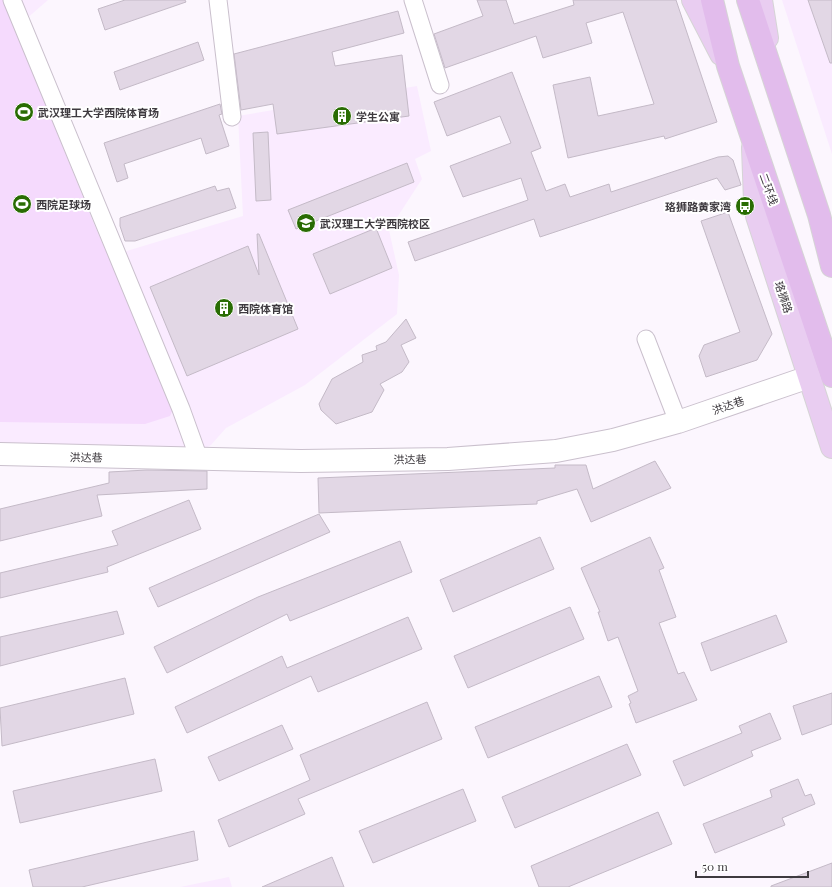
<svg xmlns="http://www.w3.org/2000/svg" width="832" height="887" viewBox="0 0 832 887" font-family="'Playfair Display','Noto Sans SC',serif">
<rect width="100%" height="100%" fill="#fcf6fe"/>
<!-- built -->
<path fill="#faebff" d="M 0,0 L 48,0 L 25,20 L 120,253 L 243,216 L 238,116 L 417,86 L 431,151 L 415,159 L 422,179 L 389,230 L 399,275 L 397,314 L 305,385 L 226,428 L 211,445 L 187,459 L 0,454 Z
M 782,0 L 832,0 L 832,154 Z
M 229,877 L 232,887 L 180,887 Z"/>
<!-- green -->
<path fill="#f5dafd" d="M 0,0 L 3,0 L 94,224 L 174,407 L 170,416 L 145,424 L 0,422 Z"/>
<!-- building -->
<path fill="#e2d7e5" stroke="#c4bac7" d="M 125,0 L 185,0 L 186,2 L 105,30 L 98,9 Z
M 477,0 L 506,0 L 514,24 L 574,5 L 573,0 L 676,0 L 717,122 L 665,139 L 664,136 L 568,158 L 553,85 L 590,77 L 598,116 L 654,104 L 623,12 L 586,23 L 592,43 L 543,58 L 536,36 L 445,68 L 434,34 L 483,16 Z
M 808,0 L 832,0 L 832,63 L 830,63 Z
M 398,11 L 404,33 L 332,52 L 335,66 L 402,55 L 409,116 L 277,134 L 273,104 L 241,110 L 234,54 Z
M 198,42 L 204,60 L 120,90 L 114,72 Z
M 512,72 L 541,148 L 531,152 L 546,191 L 565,184 L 570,197 L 609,184 L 611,192 L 718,157 L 728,156 L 733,160 L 741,185 L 725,190 L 717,178 L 540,237 L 534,219 L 415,261 L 408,242 L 528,200 L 521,178 L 463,197 L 450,166 L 511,143 L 500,116 L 447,136 L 434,102 Z
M 220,104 L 222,114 L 219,115 L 229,146 L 206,154 L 201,138 L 124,164 L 128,178 L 117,182 L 104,143 Z
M 268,132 L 271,200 L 256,201 L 253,133 Z
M 407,163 L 414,182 L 296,229 L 288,210 Z
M 215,186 L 217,191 L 229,188 L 236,208 L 135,241 L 125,241 L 120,226 L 120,218 Z
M 728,212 L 772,334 L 757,360 L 706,377 L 699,356 L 704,345 L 740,332 L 701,221 Z
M 376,228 L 392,268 L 330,294 L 313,254 Z
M 257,234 L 259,234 L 298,329 L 187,376 L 150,287 L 248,246 L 259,275 Z
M 406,319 L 416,338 L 401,345 L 409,362 L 402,372 L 380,384 L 384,390 L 372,412 L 336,424 L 321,410 L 319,404 L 332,379 L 363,362 L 362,355 L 377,350 L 376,346 L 386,342 Z
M 655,461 L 671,488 L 591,522 L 577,489 L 537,501 L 537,504 L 319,513 L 318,478 L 555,468 L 555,465 L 586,465 L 593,489 Z
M 147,470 L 207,471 L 207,489 L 97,495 L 102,516 L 0,541 L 0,509 L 109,483 L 109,472 Z
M 189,500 L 201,529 L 107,567 L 108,572 L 0,598 L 0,573 L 118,545 L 112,531 Z
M 319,514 L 330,532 L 158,607 L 149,588 Z
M 540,537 L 554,569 L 453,612 L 440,580 Z
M 650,537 L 664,568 L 659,570 L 676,617 L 659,623 L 678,674 L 684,672 L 697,700 L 636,723 L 629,704 L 631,703 L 628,696 L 638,691 L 618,637 L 608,641 L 598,612 L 600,612 L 581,568 Z
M 400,541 L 412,572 L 290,621 L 287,614 L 167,673 L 154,647 L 258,597 Z
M 570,607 L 584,639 L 468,688 L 454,656 Z
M 117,611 L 124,634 L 0,666 L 0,637 Z
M 776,615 L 787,642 L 711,671 L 701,643 Z
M 408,617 L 422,649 L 318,692 L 311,676 L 187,733 L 175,707 L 282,656 L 287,668 Z
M 599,676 L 612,707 L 488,758 L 475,727 Z
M 125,678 L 134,714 L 2,746 L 0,708 Z
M 832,693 L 832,724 L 802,735 L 793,706 Z
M 427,702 L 442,739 L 298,799 L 305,814 L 229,847 L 218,820 L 310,780 L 300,755 Z
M 770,713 L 781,739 L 751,751 L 753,756 L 684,786 L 673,761 L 742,733 L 739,726 Z
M 282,725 L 293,749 L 219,781 L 208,757 Z
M 627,744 L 641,775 L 515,828 L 502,797 Z
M 155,759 L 162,791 L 20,823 L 13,791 Z
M 798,779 L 805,796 L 811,794 L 815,804 L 782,818 L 785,825 L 715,853 L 703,824 L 772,797 L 770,790 Z
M 463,789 L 476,821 L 373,863 L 359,831 Z
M 658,812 L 672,844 L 568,887 L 539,887 L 531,866 Z
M 194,831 L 198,860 L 82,887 L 33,887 L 29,870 Z
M 332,857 L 344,887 L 262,887 Z
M 832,863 L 832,887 L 771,887 L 771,886 Z"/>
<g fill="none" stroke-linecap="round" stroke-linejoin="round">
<defs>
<path id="minor" d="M 12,0 L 181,409 L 199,459
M 218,0 L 232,117
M 413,0 L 440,85
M 646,339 L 678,422"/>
<path id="tertiary" d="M 0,454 L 301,461 L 448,459 L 556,451 L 613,440 L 678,422 L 809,377"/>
<path id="primary" d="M 693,0 L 721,54
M 761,0 L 767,38
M 753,148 L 755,201 L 757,216 L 832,447"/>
<path id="trunk" d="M 712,0 L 728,66 L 832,376
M 748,0 L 819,215 L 832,266"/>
</defs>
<!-- minor casing -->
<use href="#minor" stroke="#cac0cd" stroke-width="19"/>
<!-- tertiary casing -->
<use href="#tertiary" stroke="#cac0cd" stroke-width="24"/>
<!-- primary casing -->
<use href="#primary" stroke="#d5d4d5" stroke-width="24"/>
<!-- trunk casing -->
<use href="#trunk" stroke="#d5d4d5" stroke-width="24"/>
<!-- minor -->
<use href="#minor" stroke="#fff" stroke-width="17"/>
<!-- tertiary -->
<use href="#tertiary" stroke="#fff" stroke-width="22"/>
<!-- primary -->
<use href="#primary" stroke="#e9cdf1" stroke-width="22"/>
<!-- trunk -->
<use href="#trunk" stroke="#e2bcec" stroke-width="22"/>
</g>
<!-- icons -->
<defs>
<symbol id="stadium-disc" viewBox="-11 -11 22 22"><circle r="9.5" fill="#296c03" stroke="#fff"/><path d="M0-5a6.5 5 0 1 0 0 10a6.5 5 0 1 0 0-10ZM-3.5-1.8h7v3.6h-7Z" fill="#fff"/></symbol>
<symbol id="building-disc" viewBox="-11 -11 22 22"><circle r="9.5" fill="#296c03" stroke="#fff"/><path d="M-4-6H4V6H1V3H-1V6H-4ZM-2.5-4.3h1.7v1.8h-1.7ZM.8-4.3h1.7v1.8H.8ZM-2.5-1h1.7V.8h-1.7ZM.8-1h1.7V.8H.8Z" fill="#fff"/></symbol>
<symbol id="bus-disc" viewBox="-11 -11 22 22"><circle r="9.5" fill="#296c03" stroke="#fff"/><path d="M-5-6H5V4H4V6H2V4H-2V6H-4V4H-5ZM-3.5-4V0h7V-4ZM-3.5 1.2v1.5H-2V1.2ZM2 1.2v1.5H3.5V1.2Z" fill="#fff"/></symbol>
<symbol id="university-disc" viewBox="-11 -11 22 22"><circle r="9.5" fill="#296c03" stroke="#fff"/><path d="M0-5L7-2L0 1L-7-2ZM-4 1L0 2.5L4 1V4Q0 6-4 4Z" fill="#fff"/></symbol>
</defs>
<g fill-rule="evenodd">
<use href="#stadium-disc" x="13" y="101" width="22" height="22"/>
<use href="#building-disc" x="331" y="105" width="22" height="22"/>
<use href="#stadium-disc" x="11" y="193" width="22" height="22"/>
<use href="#bus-disc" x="734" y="195" width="22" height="22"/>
<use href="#university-disc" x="295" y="212" width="22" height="22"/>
<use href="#building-disc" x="213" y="297" width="22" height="22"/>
</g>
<g text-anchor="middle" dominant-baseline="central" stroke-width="4" stroke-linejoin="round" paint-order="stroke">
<!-- poi labels -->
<g font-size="11" font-weight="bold" fill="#3e3a3f" stroke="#fff" text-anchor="start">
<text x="38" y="112">武汉理工大学西院体育场</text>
<text x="356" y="116">学生公寓</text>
<text x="36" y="204">西院足球场</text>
<text x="731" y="206" text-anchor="end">珞狮路黄家湾</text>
<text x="320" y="223">武汉理工大学西院校区</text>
<text x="238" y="308">西院体育馆</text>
</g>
<!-- street labels -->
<g font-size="11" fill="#3e3a3f" stroke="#fff">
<text transform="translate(769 189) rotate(70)">二环线</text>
<text transform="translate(784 297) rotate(72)">珞狮路</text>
<text transform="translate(728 405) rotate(-19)">洪达巷</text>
<text transform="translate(86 457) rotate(1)">洪达巷</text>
<text transform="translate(410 459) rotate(-1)">洪达巷</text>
</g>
</g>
<!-- scale -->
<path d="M696 871v6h112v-6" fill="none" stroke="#3e3a3f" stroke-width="2"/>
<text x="702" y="871" font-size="12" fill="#3e3a3f" stroke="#ffffff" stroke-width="3" paint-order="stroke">50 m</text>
</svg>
